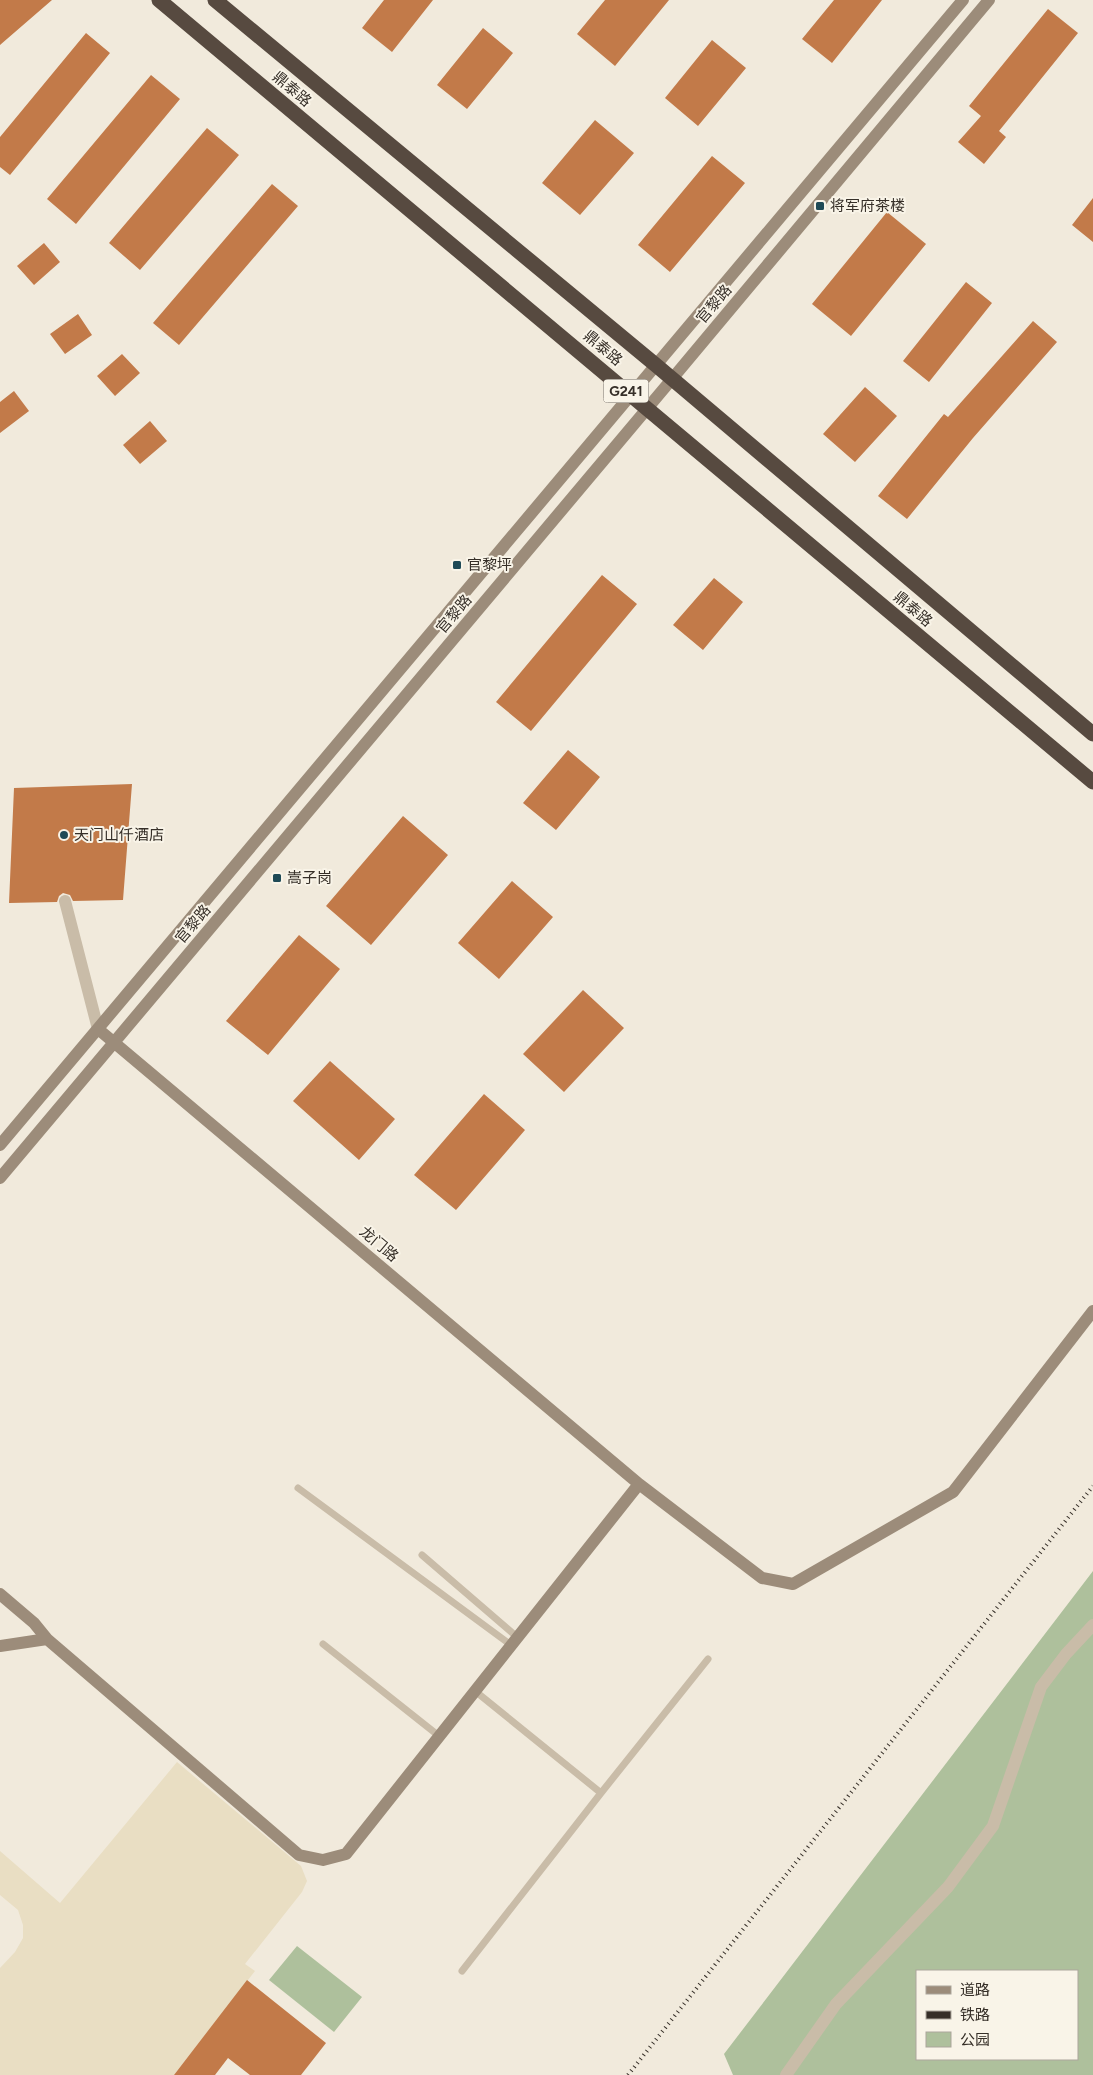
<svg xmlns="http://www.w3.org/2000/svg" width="1093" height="2075" viewBox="0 0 1093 2075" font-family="Figtree,'Noto Sans SC',sans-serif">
<rect width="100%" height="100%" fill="#f1eadc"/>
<!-- green -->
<path fill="#aec09c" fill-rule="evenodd" d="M 1093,1571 L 1093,2075 L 733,2075 L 724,2054 ZM 917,1971 L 1077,1971 L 1077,2059 L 917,2059 Z
M 297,1946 L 362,1997 L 334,2032 L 269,1980 Z"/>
<!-- plaza -->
<path fill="#e9dec3" d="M 177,1762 L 301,1866 L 307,1881 L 302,1892 L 245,1964 L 255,1971 L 174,2075 L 0,2075 L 0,1968 L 15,1952 L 23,1938 L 23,1925 L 18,1910 L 0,1895 L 0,1851 L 60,1903 Z"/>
<!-- building -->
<path fill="#c27a49" d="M 0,0 L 52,0 L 0,45 Z
M 384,0 L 433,0 L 392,52 L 362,28 Z
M 605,0 L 669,0 L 615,66 L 577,34 Z
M 834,0 L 882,0 L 832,63 L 802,39 Z
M 1048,9 L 1078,33 L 999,131 L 1006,137 L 984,164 L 958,142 L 981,116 L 969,106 Z
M 483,28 L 513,53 L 467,109 L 437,85 Z
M 86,33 L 110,53 L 10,175 L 0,167 L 0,137 Z
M 712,40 L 746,68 L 698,126 L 665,98 Z
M 151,75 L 180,99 L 76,224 L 47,199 Z
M 595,120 L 634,153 L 580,215 L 542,183 Z
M 207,128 L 239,155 L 140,270 L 109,243 Z
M 712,156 L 745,183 L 670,272 L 638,245 Z
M 272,184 L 298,206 L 179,345 L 153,323 Z
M 1093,198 L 1093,242 L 1072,225 Z
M 887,212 L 926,244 L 851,336 L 812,304 Z
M 44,243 L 60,262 L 34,285 L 17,266 Z
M 966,282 L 992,303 L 929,382 L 903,361 Z
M 78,314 L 92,335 L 65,354 L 50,334 Z
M 1033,321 L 1057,342 L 973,438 L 907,519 L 878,496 L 944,414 L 948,417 Z
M 122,354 L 140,373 L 115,396 L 97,376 Z
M 865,387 L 897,416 L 855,462 L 823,434 Z
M 14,391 L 29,411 L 0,433 L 0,402 Z
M 150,421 L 167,441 L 140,464 L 123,445 Z
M 602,575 L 637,604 L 531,731 L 496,702 Z
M 714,578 L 743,602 L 703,650 L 673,625 Z
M 568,750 L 600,777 L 556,830 L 523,803 Z
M 132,784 L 123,900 L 73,901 L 70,895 L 63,893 L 59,896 L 57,902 L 9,903 L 14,788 Z
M 403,816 L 448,855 L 371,945 L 326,906 Z
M 512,881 L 553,917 L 499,979 L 458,943 Z
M 299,935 L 340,969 L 268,1055 L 226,1021 Z
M 583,990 L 624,1028 L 564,1092 L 523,1054 Z
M 330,1061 L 395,1119 L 359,1160 L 293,1101 Z
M 484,1094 L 525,1130 L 456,1210 L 414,1175 Z
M 247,1980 L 326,2043 L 301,2075 L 250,2075 L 228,2058 L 215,2075 L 174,2075 Z"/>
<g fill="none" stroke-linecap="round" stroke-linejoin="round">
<!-- lane -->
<path stroke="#c9bca8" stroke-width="7" d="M 298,1488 L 511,1645
M 422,1555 L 517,1637
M 323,1644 L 439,1736
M 475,1691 L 601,1793 L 708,1659
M 462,1971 L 601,1793"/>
<!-- street -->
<path stroke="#c9bca8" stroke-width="12" d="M 65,901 L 98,1029
M 786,2075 L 836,2004 L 948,1887 L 993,1826 L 1041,1687 L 1066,1654 L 1093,1625"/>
<!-- secondary -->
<path stroke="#9c8c7a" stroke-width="12" d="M 98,1029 L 639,1484
M 0,1145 L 963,0
M 0,1178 L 672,379 L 989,0
M 0,1594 L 34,1623 L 47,1639 L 0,1646
M 47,1639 L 299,1855 L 323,1860 L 346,1854 L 639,1484 L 762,1578 L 793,1584 L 953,1492 L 1093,1311"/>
<!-- highway -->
<path stroke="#574a40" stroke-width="15" d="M 159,0 L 1093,782
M 215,0 L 657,366 L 1093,734"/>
<!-- rail -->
<path stroke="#362f28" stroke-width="4" stroke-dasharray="1 4" stroke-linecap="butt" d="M 628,2075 L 1093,1486"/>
</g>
<!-- markers -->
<g fill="#1f4a56" stroke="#f9f4e8" stroke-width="2">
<rect x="815" y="201" width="10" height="10" rx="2.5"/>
<rect x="452" y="560" width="10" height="10" rx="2.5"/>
<circle cx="64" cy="835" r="5"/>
<rect x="272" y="873" width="10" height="10" rx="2.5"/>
</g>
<g text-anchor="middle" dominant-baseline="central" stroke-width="4" stroke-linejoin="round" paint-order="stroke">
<!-- shield labels -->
<rect fill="#f9f4e8" stroke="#706a62" stroke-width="1" x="603.5" y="379.5" width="45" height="23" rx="4"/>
<g font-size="14" font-weight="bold" fill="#362f28">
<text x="626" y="391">G241</text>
</g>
<!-- street labels -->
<g font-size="15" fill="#362f28" stroke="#f9f4e8">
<text transform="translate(292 89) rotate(40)">鼎泰路</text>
<text transform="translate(714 304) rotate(-50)">官黎路</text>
<text transform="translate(603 348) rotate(40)">鼎泰路</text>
<text transform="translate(913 609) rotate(40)">鼎泰路</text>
<text transform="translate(454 614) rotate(-50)">官黎路</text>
<text transform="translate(193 924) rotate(-50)">官黎路</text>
<text transform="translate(379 1244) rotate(40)">龙门路</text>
</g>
<!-- poi labels -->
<g font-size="15" fill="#362f28" stroke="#f9f4e8" text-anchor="start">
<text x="830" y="206">将军府茶楼</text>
<text x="467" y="565">官黎坪</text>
<text x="74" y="835">天门山仟酒店</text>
<text x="287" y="878">嵩子岗</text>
</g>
</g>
<!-- legend -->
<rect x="916" y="1970" width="162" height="90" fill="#f9f4e8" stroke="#aba59b"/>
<rect x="926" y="1986" width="25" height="8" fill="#9c8c7a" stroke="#aba59b"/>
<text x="960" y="1995" font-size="15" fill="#362f28">道路</text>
<rect x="926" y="2011" width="25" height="8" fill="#362f28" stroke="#aba59b"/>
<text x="960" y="2020" font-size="15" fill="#362f28">铁路</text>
<rect x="926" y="2032" width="25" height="15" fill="#aec09c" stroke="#aba59b"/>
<text x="960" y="2045" font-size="15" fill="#362f28">公园</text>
</svg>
